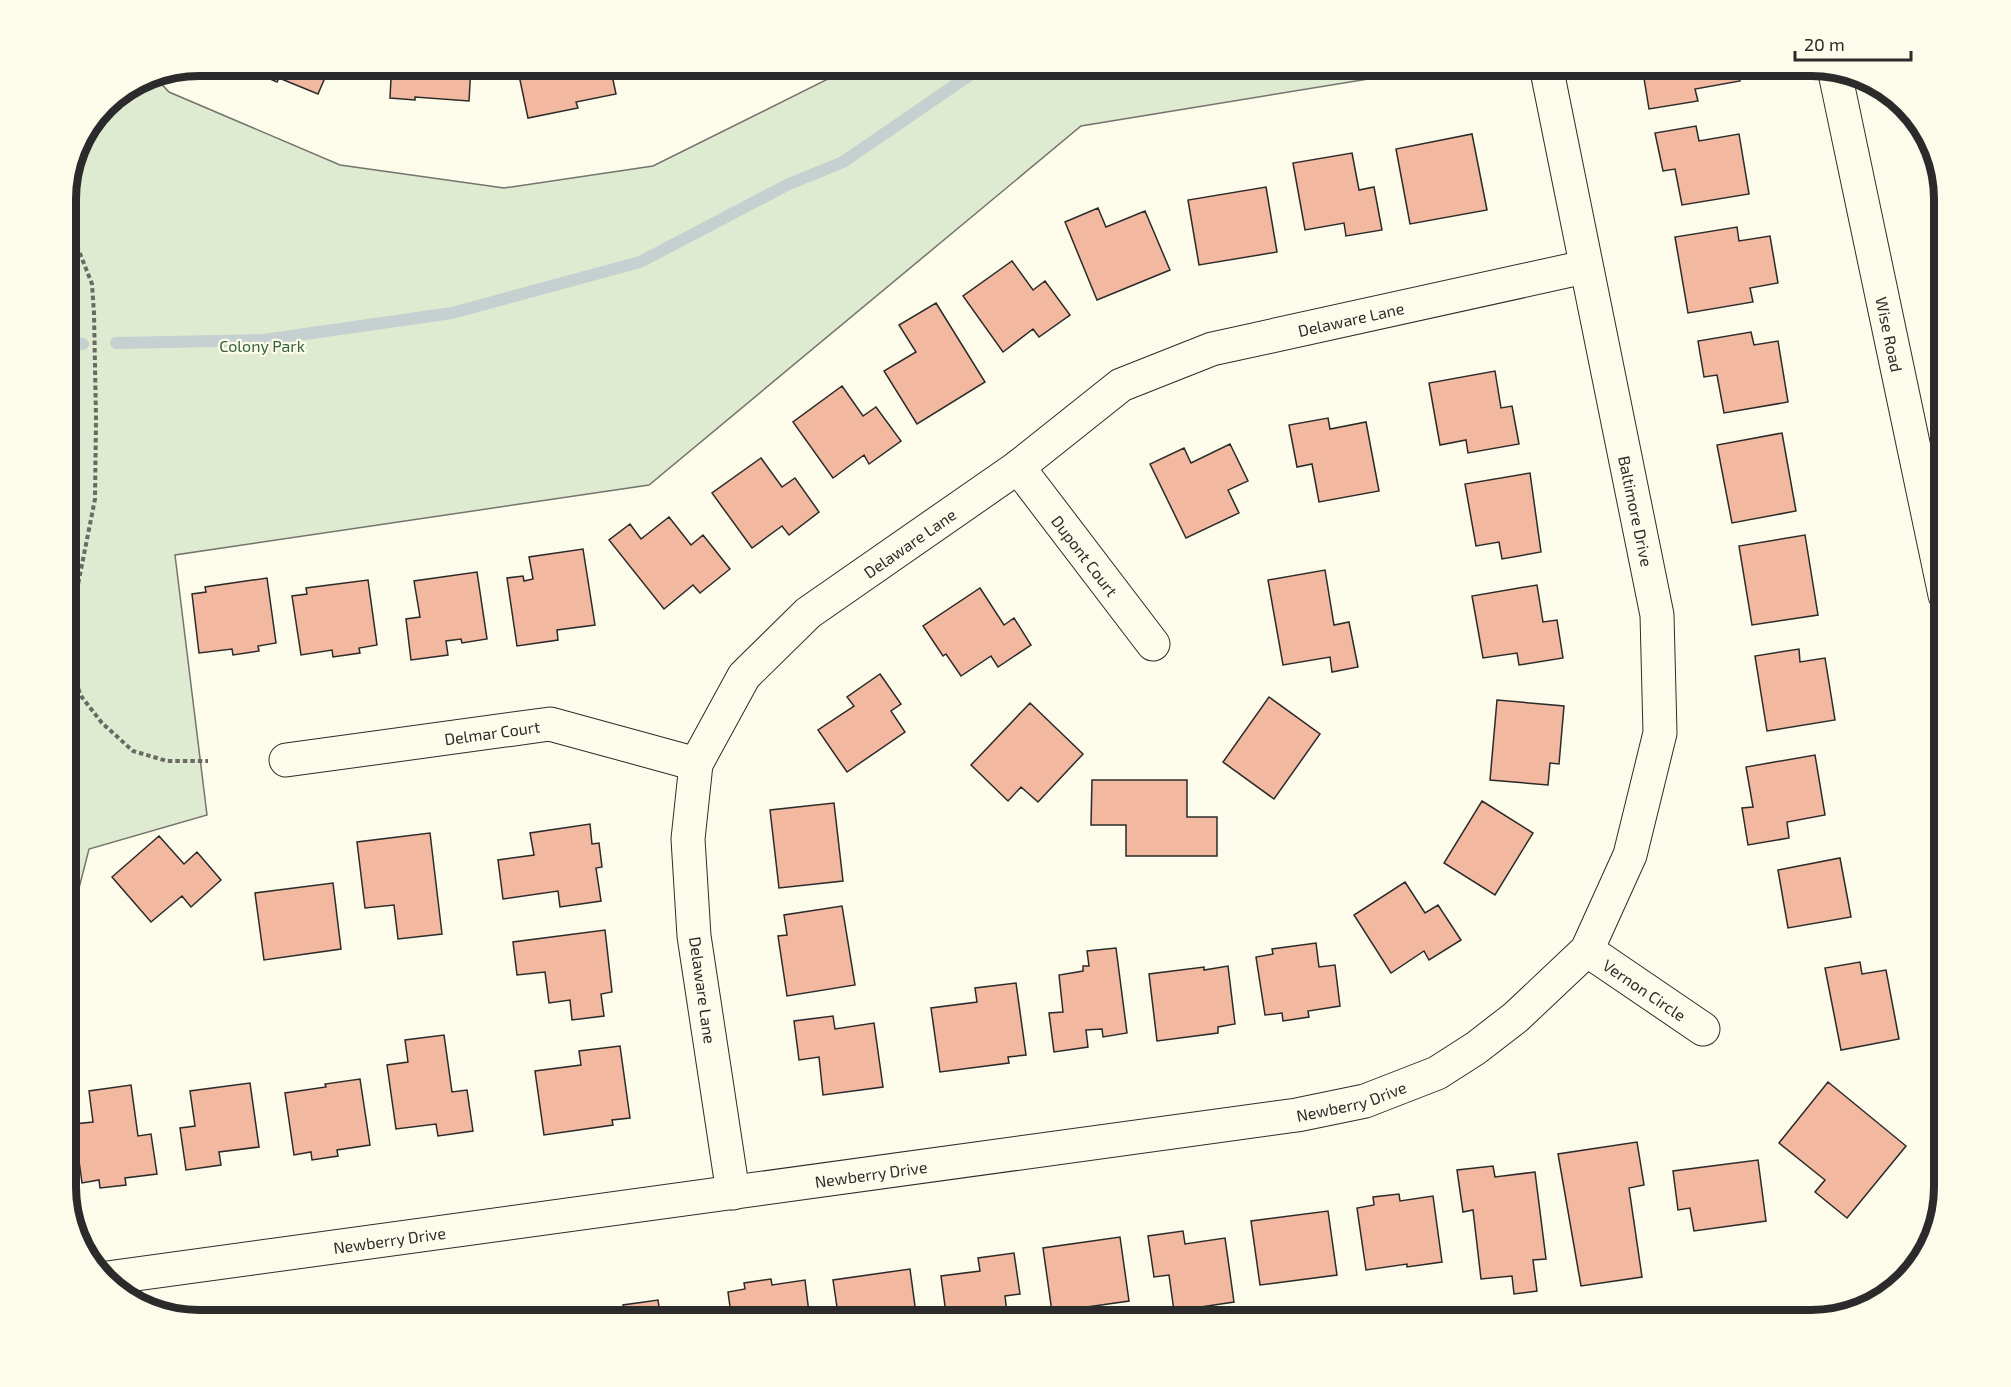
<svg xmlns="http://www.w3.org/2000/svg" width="2011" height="1387" viewBox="0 0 2011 1387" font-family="'Exo 2',sans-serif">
<rect width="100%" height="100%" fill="#fdfbea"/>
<!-- green -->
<path fill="#deebd1" stroke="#74746e" stroke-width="1.5" d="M 844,66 L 1448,66 L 1081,126 L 649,485 L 175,555 L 207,815 L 89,849 L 66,939 L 66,191 L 80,141 L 105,105 L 153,75 L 169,92 L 340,165 L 504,188 L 653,166 L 838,74 Z"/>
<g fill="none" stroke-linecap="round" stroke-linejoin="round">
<!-- stream -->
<path stroke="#c7d0d0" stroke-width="12" d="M 66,341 L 83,344
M 116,343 L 263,340 L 452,313 L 640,262 L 789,184 L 843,162 L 983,66"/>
</g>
<!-- building -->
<path fill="#f2b8a0" stroke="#2b2b2b" stroke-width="1.5" d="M 240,66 L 330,66 L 318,94 L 279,78 L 277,82 Z
M 376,66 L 471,66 L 469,101 L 415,97 L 415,100 L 390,98 L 391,78 L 376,77 Z
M 517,66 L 610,66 L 616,94 L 576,102 L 578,108 L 528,118 Z
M 1642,66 L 1737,66 L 1740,81 L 1695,89 L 1698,101 L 1649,109 Z
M 1696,126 L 1699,141 L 1739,134 L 1749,194 L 1682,205 L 1675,169 L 1663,171 L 1655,133 Z
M 1472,134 L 1487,210 L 1410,224 L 1396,149 Z
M 1352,153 L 1359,190 L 1374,187 L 1382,230 L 1346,236 L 1344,223 L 1305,230 L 1293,163 Z
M 1266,187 L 1277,252 L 1199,265 L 1188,200 Z
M 1098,208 L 1106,227 L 1145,211 L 1170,270 L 1097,300 L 1065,222 Z
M 1737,227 L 1739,241 L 1770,236 L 1778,283 L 1750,288 L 1753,302 L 1688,313 L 1675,237 Z
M 1012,261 L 1033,290 L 1045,281 L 1070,315 L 1039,337 L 1033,329 L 1003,352 L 963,296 Z
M 936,303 L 985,382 L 917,424 L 884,371 L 916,352 L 899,325 Z
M 1751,332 L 1754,345 L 1778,341 L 1788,402 L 1724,413 L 1717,375 L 1704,377 L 1698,341 Z
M 1495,371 L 1501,408 L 1512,406 L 1519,444 L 1468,453 L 1466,440 L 1440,445 L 1429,383 Z
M 842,386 L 863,416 L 876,407 L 901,441 L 869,464 L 864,455 L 833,478 L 793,422 Z
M 1328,418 L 1330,429 L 1366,422 L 1379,491 L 1319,502 L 1312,464 L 1297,467 L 1289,425 Z
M 1782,433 L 1796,511 L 1732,523 L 1717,445 Z
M 1230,444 L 1248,481 L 1228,490 L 1239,513 L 1186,538 L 1150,464 L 1184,448 L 1191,463 Z
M 761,458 L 782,487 L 795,478 L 819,512 L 789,535 L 782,526 L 752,548 L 712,493 Z
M 1530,473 L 1541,552 L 1502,559 L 1499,542 L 1476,546 L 1465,484 Z
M 669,517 L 691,545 L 703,535 L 730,569 L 700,593 L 693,585 L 664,609 L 609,540 L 630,524 L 641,539 Z
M 1805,535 L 1818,615 L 1752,625 L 1739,546 Z
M 583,549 L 595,625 L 557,630 L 558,640 L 517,646 L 507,578 L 523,576 L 524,581 L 533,579 L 529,557 Z
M 1325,570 L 1334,625 L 1349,622 L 1358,667 L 1332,672 L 1330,657 L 1283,665 L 1268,580 Z
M 477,572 L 487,639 L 462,643 L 461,639 L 446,641 L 448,655 L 411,660 L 406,619 L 420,617 L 414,581 Z
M 267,578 L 276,643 L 258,646 L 259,651 L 233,655 L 232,649 L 199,653 L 192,594 L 206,592 L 205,587 Z
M 368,580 L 377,645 L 359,648 L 360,653 L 333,657 L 332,650 L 301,655 L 292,596 L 307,594 L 306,588 Z
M 1537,585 L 1543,622 L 1557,620 L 1563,658 L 1519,665 L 1517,653 L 1483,658 L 1472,596 Z
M 980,588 L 1004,625 L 1014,618 L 1031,645 L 998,667 L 991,656 L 961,676 L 946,654 L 943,656 L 923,626 Z
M 1799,649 L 1800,662 L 1825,658 L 1835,720 L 1767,731 L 1755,656 Z
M 880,674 L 901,704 L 891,711 L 905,732 L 847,772 L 818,730 L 854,706 L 847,697 Z
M 1269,697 L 1320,734 L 1274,799 L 1223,762 Z
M 1497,700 L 1564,706 L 1559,764 L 1550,763 L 1548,785 L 1490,780 Z
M 1030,703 L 1083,754 L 1038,802 L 1021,787 L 1008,801 L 971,765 Z
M 1815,755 L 1825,815 L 1787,822 L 1789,838 L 1748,845 L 1742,808 L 1753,807 L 1746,767 Z
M 1092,780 L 1187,780 L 1187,817 L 1217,817 L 1217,856 L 1126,856 L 1126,825 L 1091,825 Z
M 1482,801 L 1533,833 L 1495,895 L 1444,863 Z
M 834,803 L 843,881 L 779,888 L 770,810 Z
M 590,824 L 592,844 L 599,843 L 602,867 L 596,868 L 601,901 L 560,907 L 558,891 L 503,899 L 498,860 L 534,855 L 530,833 Z
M 430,833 L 442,934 L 398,939 L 394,905 L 365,908 L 357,842 Z
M 159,836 L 184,864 L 197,852 L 221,880 L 191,907 L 182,896 L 151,922 L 112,877 Z
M 1840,858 L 1851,917 L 1788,928 L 1778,870 Z
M 1405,882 L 1425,913 L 1438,905 L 1461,940 L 1429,960 L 1424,951 L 1391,973 L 1354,915 Z
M 333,883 L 341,949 L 264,960 L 255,893 Z
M 842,906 L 855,985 L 787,996 L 778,936 L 787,935 L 784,915 Z
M 605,930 L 612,992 L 601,994 L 604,1016 L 572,1020 L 570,1000 L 549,1003 L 545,972 L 517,975 L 513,942 Z
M 1316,943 L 1319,967 L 1335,965 L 1340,1006 L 1308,1011 L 1309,1017 L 1283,1021 L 1282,1013 L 1265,1015 L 1256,957 L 1273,954 L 1272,949 Z
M 1116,948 L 1127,1033 L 1103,1037 L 1102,1029 L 1086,1030 L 1088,1047 L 1054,1052 L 1049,1013 L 1063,1012 L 1059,975 L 1083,971 L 1083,966 L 1089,966 L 1087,951 Z
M 1860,962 L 1862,974 L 1886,970 L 1899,1039 L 1841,1050 L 1825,968 Z
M 1228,966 L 1235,1024 L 1218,1027 L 1218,1033 L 1157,1041 L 1149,974 L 1204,967 L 1204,970 Z
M 1016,983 L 1026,1055 L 1008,1057 L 1009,1063 L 940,1072 L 931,1008 L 977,1002 L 975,988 Z
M 833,1016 L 835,1029 L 874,1023 L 883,1087 L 823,1095 L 819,1057 L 799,1060 L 794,1021 Z
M 444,1035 L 452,1092 L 467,1090 L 473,1131 L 438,1136 L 436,1124 L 396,1129 L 387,1065 L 408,1062 L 405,1040 Z
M 620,1046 L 630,1118 L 612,1120 L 613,1125 L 544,1135 L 535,1071 L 581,1065 L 579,1051 Z
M 360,1079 L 370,1145 L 337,1150 L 338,1156 L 312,1160 L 311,1152 L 294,1155 L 285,1093 L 326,1087 L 325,1084 Z
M 1828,1082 L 1906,1146 L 1847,1218 L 1815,1192 L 1825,1180 L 1779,1143 Z
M 250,1083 L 259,1147 L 219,1152 L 221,1165 L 186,1170 L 180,1128 L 195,1126 L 190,1091 Z
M 131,1085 L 138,1136 L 151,1134 L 157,1174 L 125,1178 L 126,1185 L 100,1188 L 99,1180 L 82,1183 L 74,1124 L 93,1122 L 89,1091 Z
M 1637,1142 L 1644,1185 L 1629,1188 L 1642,1277 L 1581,1286 L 1558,1154 Z
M 1758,1160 L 1766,1221 L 1694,1231 L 1690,1208 L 1678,1210 L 1673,1171 Z
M 1493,1166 L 1495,1177 L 1535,1172 L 1546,1259 L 1533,1260 L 1537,1291 L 1514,1294 L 1512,1276 L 1481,1279 L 1473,1210 L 1463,1212 L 1457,1170 Z
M 1399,1194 L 1400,1201 L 1433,1196 L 1442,1262 L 1407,1267 L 1407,1264 L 1366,1270 L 1357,1208 L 1374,1205 L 1373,1197 Z
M 1328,1211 L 1337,1275 L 1260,1285 L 1251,1221 Z
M 1183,1231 L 1185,1244 L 1225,1238 L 1234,1302 L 1174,1311 L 1169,1275 L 1154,1277 L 1148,1236 Z
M 1120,1237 L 1129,1301 L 1052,1312 L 1043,1248 Z
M 1014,1253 L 1020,1294 L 1005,1296 L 1008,1321 L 947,1321 L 941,1276 L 980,1271 L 978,1258 Z
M 910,1269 L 917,1321 L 839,1321 L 833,1280 Z
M 771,1279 L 772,1285 L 805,1280 L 810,1321 L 732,1321 L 728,1292 L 745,1289 L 744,1283 Z
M 658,1300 L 660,1314 L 700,1308 L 702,1321 L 626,1321 L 623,1305 Z
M 561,1308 L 562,1314 L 594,1310 L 596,1321 L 517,1321 L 535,1318 L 534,1312 Z"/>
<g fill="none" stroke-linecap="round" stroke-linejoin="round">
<defs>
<g id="minor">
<path id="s1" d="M 1018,467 L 1153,644"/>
<path id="s2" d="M 286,760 L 550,724 L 696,764"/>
<path id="s3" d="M 1587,950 L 1703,1029"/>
<path id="s4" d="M 733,1193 L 694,936 L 688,839 L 696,764 L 744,676 L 808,613 L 1018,467 L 1121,385 L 1212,349 L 1585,267"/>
<path id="s5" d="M 107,1278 L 1297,1115 L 1365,1101 L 1437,1073 L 1476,1048 L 1516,1017 L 1587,950 L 1630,855 L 1660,733 L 1657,615 L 1546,66"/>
</g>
<g id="tertiary">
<path id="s6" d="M 1835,73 L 1945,595"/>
</g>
</defs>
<!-- minor casing -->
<use href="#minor" stroke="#2b2b2b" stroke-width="35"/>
<!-- tertiary casing -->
<use href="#tertiary" stroke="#2b2b2b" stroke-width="35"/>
<!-- path -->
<path stroke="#6a6964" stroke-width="4" stroke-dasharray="4.5 3" stroke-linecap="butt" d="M 66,218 L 92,284 L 94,313 L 96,418 L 95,499 L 68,635 L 70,667 L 81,696 L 102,723 L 133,751 L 167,761 L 208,761"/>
<!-- minor -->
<use href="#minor" stroke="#fdfbea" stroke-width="33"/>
<!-- tertiary -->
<use href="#tertiary" stroke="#fdfbea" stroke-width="33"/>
</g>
<g text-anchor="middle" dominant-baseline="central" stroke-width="4.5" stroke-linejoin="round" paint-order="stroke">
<!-- street labels -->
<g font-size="16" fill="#2b2b2b" stroke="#fdfbea">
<text stroke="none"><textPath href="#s4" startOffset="1250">Delaware Lane</textPath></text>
<text stroke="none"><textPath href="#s6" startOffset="267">Wise Road</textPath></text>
<text transform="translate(1636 511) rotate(78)">Baltimore Drive</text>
<text stroke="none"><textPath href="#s4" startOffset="746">Delaware Lane</textPath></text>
<text stroke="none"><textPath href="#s1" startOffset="111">Dupont Court</textPath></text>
<text stroke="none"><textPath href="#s2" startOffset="208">Delmar Court</textPath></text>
<text stroke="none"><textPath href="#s3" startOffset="70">Vernon Circle</textPath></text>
<text transform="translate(703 990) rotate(82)">Delaware Lane</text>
<text stroke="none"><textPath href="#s5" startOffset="1257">Newberry Drive</textPath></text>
<text stroke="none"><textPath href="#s5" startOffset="771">Newberry Drive</textPath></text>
<text stroke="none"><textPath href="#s5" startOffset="285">Newberry Drive</textPath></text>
</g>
<!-- park labels -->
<g font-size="16" fill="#34623c" stroke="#fdfbea">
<text x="262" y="345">Colony Park</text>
</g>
</g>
<!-- crop -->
<path d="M0 0H2011V1387H0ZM199 76H1811A123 123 0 0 1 1934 199V1187A123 123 0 0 1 1811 1310H199A123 123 0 0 1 76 1187V199A123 123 0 0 1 199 76Z" fill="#fdfbea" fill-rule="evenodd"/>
<path fill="none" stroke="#2b2b2b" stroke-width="8" d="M199 76H1811A123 123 0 0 1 1934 199V1187A123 123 0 0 1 1811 1310H199A123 123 0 0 1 76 1187V199A123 123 0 0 1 199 76Z"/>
<!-- scale -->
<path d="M1795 51v9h116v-9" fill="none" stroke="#2b2b2b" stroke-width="3"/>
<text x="1804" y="51" font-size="18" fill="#2b2b2b" stroke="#fdfbea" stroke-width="4.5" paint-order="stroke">20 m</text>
</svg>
